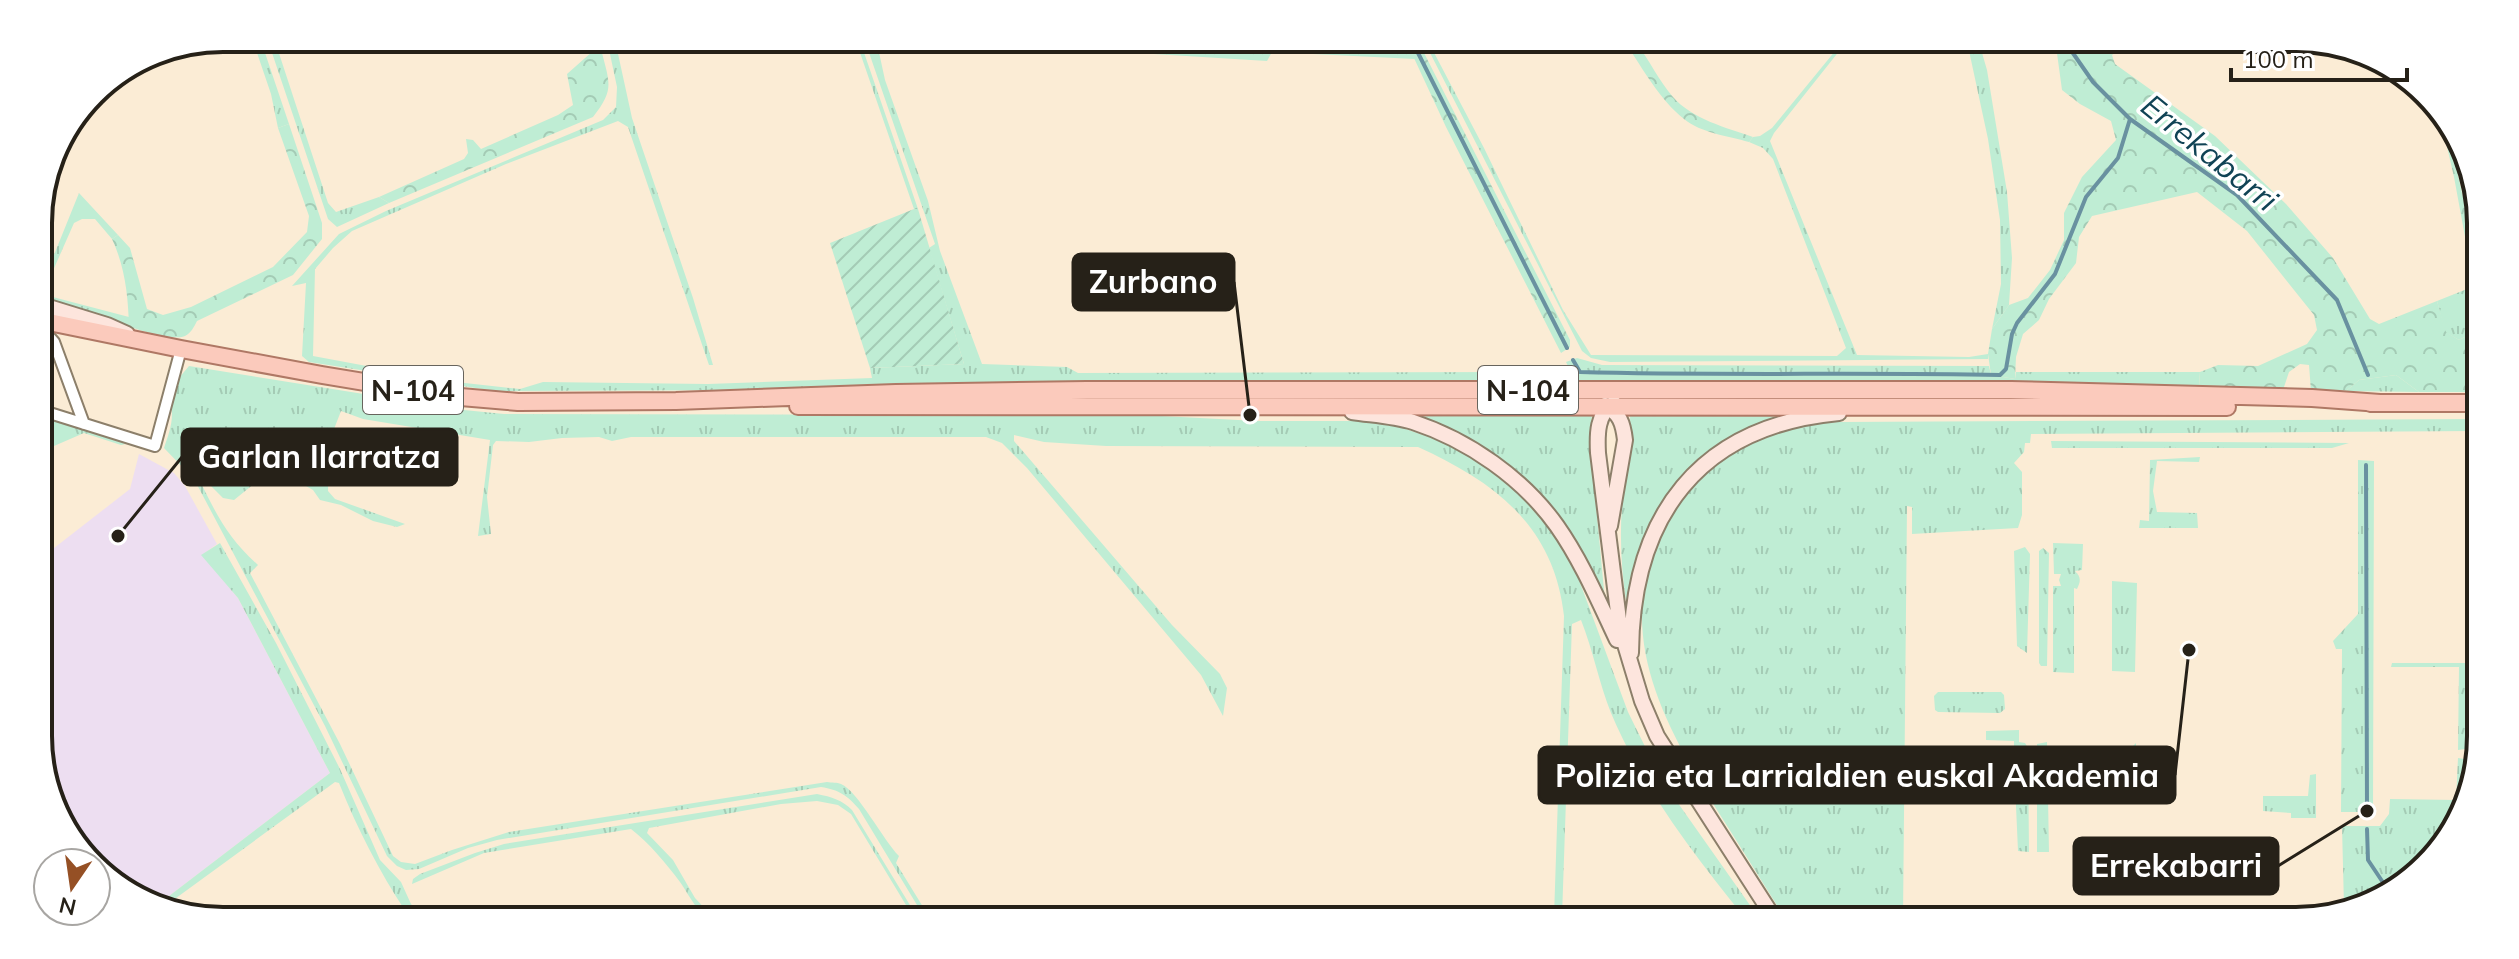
<svg xmlns="http://www.w3.org/2000/svg" width="2519" height="959" viewBox="0 0 2519 959" font-family="Mulish,sans-serif">
<defs>
<pattern id="grass-tufts" width="24" height="20" patternUnits="userSpaceOnUse" patternTransform="scale(2)"><rect width="24" height="20" fill="#bfedd4"/><path d="M3 7l-1-3M5 7V3M7 7l1-3M15 17l-1-3M17 17v-4M19 17l1-3" fill="none" stroke="#a4cbb5"/></pattern>
<pattern id="forest-crowns" width="20" height="18" patternUnits="userSpaceOnUse" patternTransform="scale(2)"><rect width="20" height="18" fill="#bfedd4"/><path d="M2 6a3 3 0 1 1 6 0M12 15a3 3 0 1 1 6 0" fill="none" stroke="#a4cbb5"/></pattern>
<pattern id="garden-furrows" width="10" height="10" patternUnits="userSpaceOnUse" patternTransform="scale(2)"><rect width="10" height="10" fill="#bfedd4"/><path d="M-1 1l2-2M0 10L10 0M9 11l2-2" fill="none" stroke="#a4cbb5"/></pattern>
</defs>
<rect width="100%" height="100%" fill="#fbecd5"/>
<!-- industrial -->
<path fill="#eddef1" d="M 139,454 L 174,473 L 185,486 L 217,544 L 202,555 L 238,598 L 330,773 L 156,906 L 96,866 L 96,863 L 84,858 L 41,772 L 40,559 L 130,489 Z"/>
<!-- grass -->
<path fill="url(#grass-tufts)" d="M 252,38 L 260,38 L 289,124 L 278,128 L 271,94 Z
M 267,38 L 274,38 L 328,203 L 336,212 L 379,197 L 389,203 L 337,227 L 328,219 Z
M 607,40 L 615,40 L 632,118 L 693,298 L 713,365 L 709,365 L 628,127 L 618,121 L 506,164 L 352,231 L 333,248 L 315,269 L 313,356 L 447,381 L 520,389 L 543,382 L 708,384 L 872,378 L 870,368 L 964,364 L 929,248 L 935,244 L 865,41 L 879,41 L 877,43 L 885,80 L 928,201 L 940,251 L 982,364 L 1067,367 L 1078,373 L 1554,372 L 1569,368 L 1566,362 L 1577,358 L 1602,365 L 1989,366 L 1991,375 L 2015,379 L 2016,372 L 2200,372 L 2199,387 L 2071,383 L 1161,382 L 980,383 L 763,390 L 495,391 L 309,362 L 302,356 L 306,283 L 292,286 L 339,234 L 386,211 L 603,120 L 616,107 L 617,87 Z
M 856,41 L 860,41 L 918,209 L 914,209 Z
M 944,41 L 1264,43 L 1379,48 L 1387,43 L 1407,43 L 1415,59 L 1272,52 L 1267,61 Z
M 1425,43 L 1429,43 L 1484,148 L 1563,310 L 1591,355 L 1837,356 L 1846,348 L 1773,159 L 1763,148 L 1749,142 L 1753,137 L 1760,136 L 1772,128 L 1840,45 L 1844,45 L 1774,133 L 1770,141 L 1857,355 L 1969,357 L 1988,354 L 1988,359 L 1610,362 L 1591,358 L 1582,351 Z
M 1968,46 L 1980,46 L 1987,70 L 2007,192 L 2012,258 L 2009,305 L 1992,329 L 2001,284 L 2000,220 L 1988,139 Z
M 2438,108 L 2448,130 L 2478,265 L 2478,330 L 2459,340 L 2445,332 L 2437,301 L 2467,289 L 2473,280 L 2454,177 Z
M 79,193 L 118,235 L 112,239 L 95,219 L 82,219 L 74,223 L 44,291 L 49,296 L 129,317 L 129,326 L 39,298 L 39,292 Z
M 189,366 L 464,410 L 504,414 L 1143,415 L 1257,421 L 1362,421 L 1397,426 L 1432,438 L 1471,456 L 1495,472 L 1528,500 L 1556,536 L 1576,572 L 1628,712 L 1661,779 L 1759,918 L 1745,918 C 1694,855 1643,789 1611,713 C 1599,683 1593,650 1581,620 L 1572,624 L 1562,917 L 1554,917 L 1564,616 C 1554,526 1495,482 1418,447 L 1106,446 L 1044,442 L 1014,435 L 1014,441 L 1172,625 L 1220,674 L 1227,688 L 1223,716 L 1201,675 L 1027,468 L 1002,443 L 986,437 L 631,437 L 612,441 L 599,437 L 562,438 L 529,442 L 496,441 L 493,445 L 487,497 L 491,534 L 478,536 L 490,440 L 363,419 L 341,411 L 329,442 L 328,491 L 335,499 L 405,524 L 397,527 L 373,521 L 341,505 L 320,500 L 313,490 L 285,474 L 265,475 L 234,500 L 223,498 L 208,483 L 202,485 C 218,518 230,540 258,565 L 250,573 L 340,744 L 393,856 L 401,862 L 415,864 L 452,850 L 509,832 L 827,782 C 832,783 837,782 841,784 C 858,791 883,840 899,856 L 896,863 L 928,915 L 923,915 L 859,809 C 847,795 839,790 821,787 L 497,840 L 468,848 L 419,869 L 406,870 L 397,866 L 387,856 L 325,726 L 194,479 L 164,448 C 169,433 176,416 169,400 L 173,385 Z
M 2396,375 L 2419,392 L 2346,391 L 2359,380 Z
M 1470,413 L 1592,414 L 1590,440 L 1605,601 L 1513,471 L 1481,447 L 1409,415 Z
M 1630,414 L 1780,415 L 1756,425 L 1728,441 L 1668,497 L 1648,529 L 1638,554 L 1630,605 L 1627,608 C 1621,570 1619,533 1623,495 C 1626,468 1631,442 1630,414 Z
M 40,416 L 126,444 L 121,445 L 84,433 L 54,446 L 40,447 Z
M 2476,419 L 2476,431 L 2031,434 L 2030,443 L 2025,443 L 2024,452 L 2014,463 L 2022,472 L 2022,515 L 2018,528 L 1912,534 L 1912,507 L 1907,506 L 1903,919 L 1785,918 C 1762,882 1740,846 1717,810 C 1655,710 1603,610 1682,501 C 1708,464 1751,435 1796,425 C 1809,422 1824,423 1838,422 Z
M 2051,441 L 2349,443 L 2332,448 L 2052,448 Z
M 2200,457 L 2199,462 L 2157,461 L 2153,491 L 2157,512 L 2197,513 L 2198,528 L 2139,528 L 2140,520 L 2149,521 L 2150,460 Z
M 2358,460 L 2374,461 L 2373,812 L 2341,812 L 2342,649 L 2336,649 L 2333,641 L 2358,614 Z
M 220,543 L 276,643 L 340,769 L 380,860 L 401,882 L 411,904 L 418,912 L 406,912 C 379,871 357,828 339,783 L 335,782 L 161,909 L 156,906 L 330,773 L 238,598 L 201,555 Z
M 2053,543 L 2083,544 L 2082,570 L 2075,571 C 2081,577 2081,581 2077,589 L 2074,588 L 2074,673 L 2053,672 L 2053,586 L 2061,586 L 2059,580 L 2061,574 L 2054,574 Z
M 2025,547 L 2030,554 L 2027,653 L 2017,646 L 2014,551 Z
M 2043,548 L 2049,553 L 2047,666 L 2041,666 L 2039,663 L 2039,551 Z
M 2112,581 L 2137,583 L 2135,672 L 2112,671 Z
M 2392,663 L 2465,663 L 2465,749 L 2458,750 L 2459,667 L 2391,667 Z
M 1938,692 L 2001,692 L 2004,695 L 2005,709 L 2000,713 L 1938,712 L 1935,710 L 1934,696 Z
M 2019,730 L 2019,742 L 2025,743 L 2028,748 L 2029,852 L 2018,851 L 2014,761 L 1920,758 L 1918,752 L 2014,754 L 2014,741 L 1986,740 L 1986,731 Z
M 2047,742 L 2049,852 L 2037,852 L 2037,744 Z
M 2136,743 L 2136,786 L 2109,785 L 2109,747 L 2132,747 Z
M 2458,758 L 2464,759 L 2464,805 L 2409,882 L 2344,907 L 2342,826 L 2380,826 L 2389,814 L 2390,799 L 2456,800 Z
M 2316,774 L 2316,818 L 2291,818 L 2291,813 L 2263,811 L 2263,796 L 2308,796 L 2310,775 Z
M 817,794 C 832,797 842,800 852,810 L 916,915 L 912,915 L 851,814 L 838,805 L 817,801 L 781,804 L 649,828 L 647,833 L 673,860 L 695,898 L 710,914 L 702,914 C 693,904 687,892 680,882 C 665,862 650,844 631,829 L 484,853 L 412,884 L 413,879 L 420,874 L 475,853 L 504,844 Z"/>
<!-- forest -->
<path fill="url(#forest-crowns)" d="M 1407,43 L 1419,43 L 1570,340 L 1570,347 L 1561,353 L 1446,127 Z
M 1626,44 L 1637,44 C 1650,61 1659,81 1673,97 C 1692,119 1727,128 1753,137 L 1749,142 C 1728,136 1701,133 1684,119 C 1660,100 1643,69 1626,44 Z
M 2056,46 L 2160,47 L 2123,47 L 2112,55 L 2115,64 L 2215,136 L 2286,204 L 2333,258 L 2370,319 L 2379,324 L 2437,301 L 2446,332 L 2459,340 L 2478,330 L 2477,392 L 2419,392 L 2396,375 L 2359,380 L 2346,391 L 2311,391 L 2309,365 L 2300,364 L 2289,372 L 2283,390 L 2199,387 L 2200,372 L 2218,365 L 2258,366 L 2307,344 L 2317,330 L 2314,315 L 2247,231 L 2197,192 L 2092,216 L 2079,237 L 2076,263 L 2049,299 L 2039,320 L 2023,334 L 2016,357 L 2015,379 L 1991,375 L 1988,354 L 1992,329 L 2009,305 L 2028,298 L 2050,270 L 2064,240 L 2064,213 L 2082,177 L 2116,140 L 2111,121 L 2080,104 L 2062,90 Z
M 593,51 L 602,53 C 610,84 614,90 593,117 L 389,203 L 379,197 L 464,159 L 468,153 L 466,139 L 473,140 L 481,149 L 558,115 L 573,105 L 567,74 Z
M 289,124 L 322,223 L 322,239 L 293,275 L 197,321 C 194,327 191,333 185,336 C 176,341 139,331 129,326 C 128,295 125,267 112,239 L 118,235 L 130,248 L 147,309 L 163,315 L 191,307 L 273,267 L 307,232 L 309,216 L 278,128 Z"/>
<!-- garden -->
<path fill="url(#garden-furrows)" d="M 914,209 L 918,209 L 964,364 L 870,368 L 830,243 Z"/>
<g fill="none" stroke-linecap="round" stroke-linejoin="round">
<!-- stream -->
<path stroke="#6991a0" stroke-width="4" d="M 1413,43 L 1567,348
M 2068,46 L 2093,82 L 2130,119 L 2237,195 L 2337,300 L 2368,375
M 1573,360 L 1580,372 C 1720,376 1860,372 2000,375 L 2006,369 L 2012,334 L 2017,323 L 2055,274 L 2086,197 L 2118,158 L 2130,119
M 2366,465 L 2367,811
M 2367,829 L 2368,860 L 2388,890"/>
<defs>
<path id="street" d="M 39,325 L 54,342 L 84,424
M 40,410 L 155,446 L 181,349"/>
<path id="secondary" d="M 39,304 L 107,325 L 127,334
M 1614,403 C 1597,413 1597,434 1598,453 L 1620,628 L 1642,701 L 1657,736 L 1774,918
M 1605,405 C 1620,414 1623,423 1625,440 L 1610,526
M 1352,412 C 1372,415 1394,416 1413,422 C 1468,440 1523,478 1557,526 C 1581,560 1599,602 1617,640
M 1631,653 C 1632,516 1699,426 1839,413"/>
<path id="primary" d="M 39,320 L 181,349 L 322,375 L 449,396 L 518,402 L 676,401 L 896,393 L 1087,390 L 2011,390 L 2312,398 L 2380,403
M 2370,403 L 2477,403
M 798,406 L 2227,407"/>
</defs>
<!-- street casing -->
<use href="#street" stroke="#8c7f6a" stroke-width="14"/>
<!-- secondary casing -->
<use href="#secondary" stroke="#8c7f6a" stroke-width="18"/>
<!-- primary casing -->
<use href="#primary" stroke="#af7865" stroke-width="20"/>
<!-- street -->
<use href="#street" stroke="#fff" stroke-width="10"/>
<!-- secondary -->
<use href="#secondary" stroke="#fde5dd" stroke-width="14"/>
<!-- primary -->
<use href="#primary" stroke="#fbcabc" stroke-width="16"/>
</g>
<g text-anchor="middle" dominant-baseline="central" stroke-width="7" stroke-linejoin="round" paint-order="stroke">
<!-- shield labels -->
<g fill="#fff" stroke="#67645d" stroke-width="2">
<rect x="363" y="366" width="100" height="48" rx="6"/>
<rect x="1478" y="366" width="100" height="48" rx="6"/>
</g>
<g font-size="28" font-weight="bold" fill="#262118">
<text x="413" y="390">N-104</text>
<text x="1528" y="390">N-104</text>
</g>
<!-- water labels -->
<g font-size="32" font-style="italic" fill="#104355" stroke="#fff">
<text transform="translate(2210 152) rotate(39)">Errekabarri</text>
</g>
</g>
<!-- crop -->
<path d="M0 0H2519V959H0ZM223 52H2296A171 171 0 0 1 2467 223V736A171 171 0 0 1 2296 907H223A171 171 0 0 1 52 736V223A171 171 0 0 1 223 52Z" fill="#fff" fill-rule="evenodd"/>
<path fill="none" stroke="#262118" stroke-width="4" d="M223 52H2296A171 171 0 0 1 2467 223V736A171 171 0 0 1 2296 907H223A171 171 0 0 1 52 736V223A171 171 0 0 1 223 52Z"/>
<!-- callouts -->
<path fill="none" stroke="#262118" stroke-width="3" d="M1250 415L1234 282M118 536L182 457M2189 650L2175 775M2367 811L2278 866"/>
<g fill="#262118" stroke="#fff" stroke-width="3">
<circle cx="1250" cy="415" r="8"/>
<circle cx="118" cy="536" r="8"/>
<circle cx="2189" cy="650" r="8"/>
<circle cx="2367" cy="811" r="8"/>
</g>
<g fill="#262118" stroke="#262118" stroke-width="3">
<rect x="1073" y="254" width="161" height="56" rx="8"/>
<rect x="182" y="429" width="275" height="56" rx="8"/>
<rect x="1539" y="747" width="636" height="56" rx="8"/>
<rect x="2074" y="838" width="204" height="56" rx="8"/>
</g>
<g font-size="32" text-anchor="middle" font-weight="bold" fill="#fff">
<text x="1153" y="293">Zurbano</text>
<text x="319" y="468">Garlan Ilarratza</text>
<text x="1857" y="787">Polizia eta Larrialdien euskal Akademia</text>
<text x="2176" y="877">Errekabarri</text>
</g>
<!-- north arrow -->
<g transform="translate(72 887) rotate(193)"><circle r="38" fill="#ffffff" stroke="#a8a6a3" stroke-width="2"/>
<path d="M0-6L14 30L0 20L-14 30Z" fill="#955025"/>
<text y="-12" font-size="22" font-weight="bold" text-anchor="middle" fill="#262118">N</text>
</g>
<!-- scale -->
<path d="M2231 68v12h176v-12" fill="none" stroke="#262118" stroke-width="4"/>
<text x="2243" y="68" font-size="24" fill="#262118" stroke="#ffffff" stroke-width="6" paint-order="stroke">100 m</text>
</svg>
